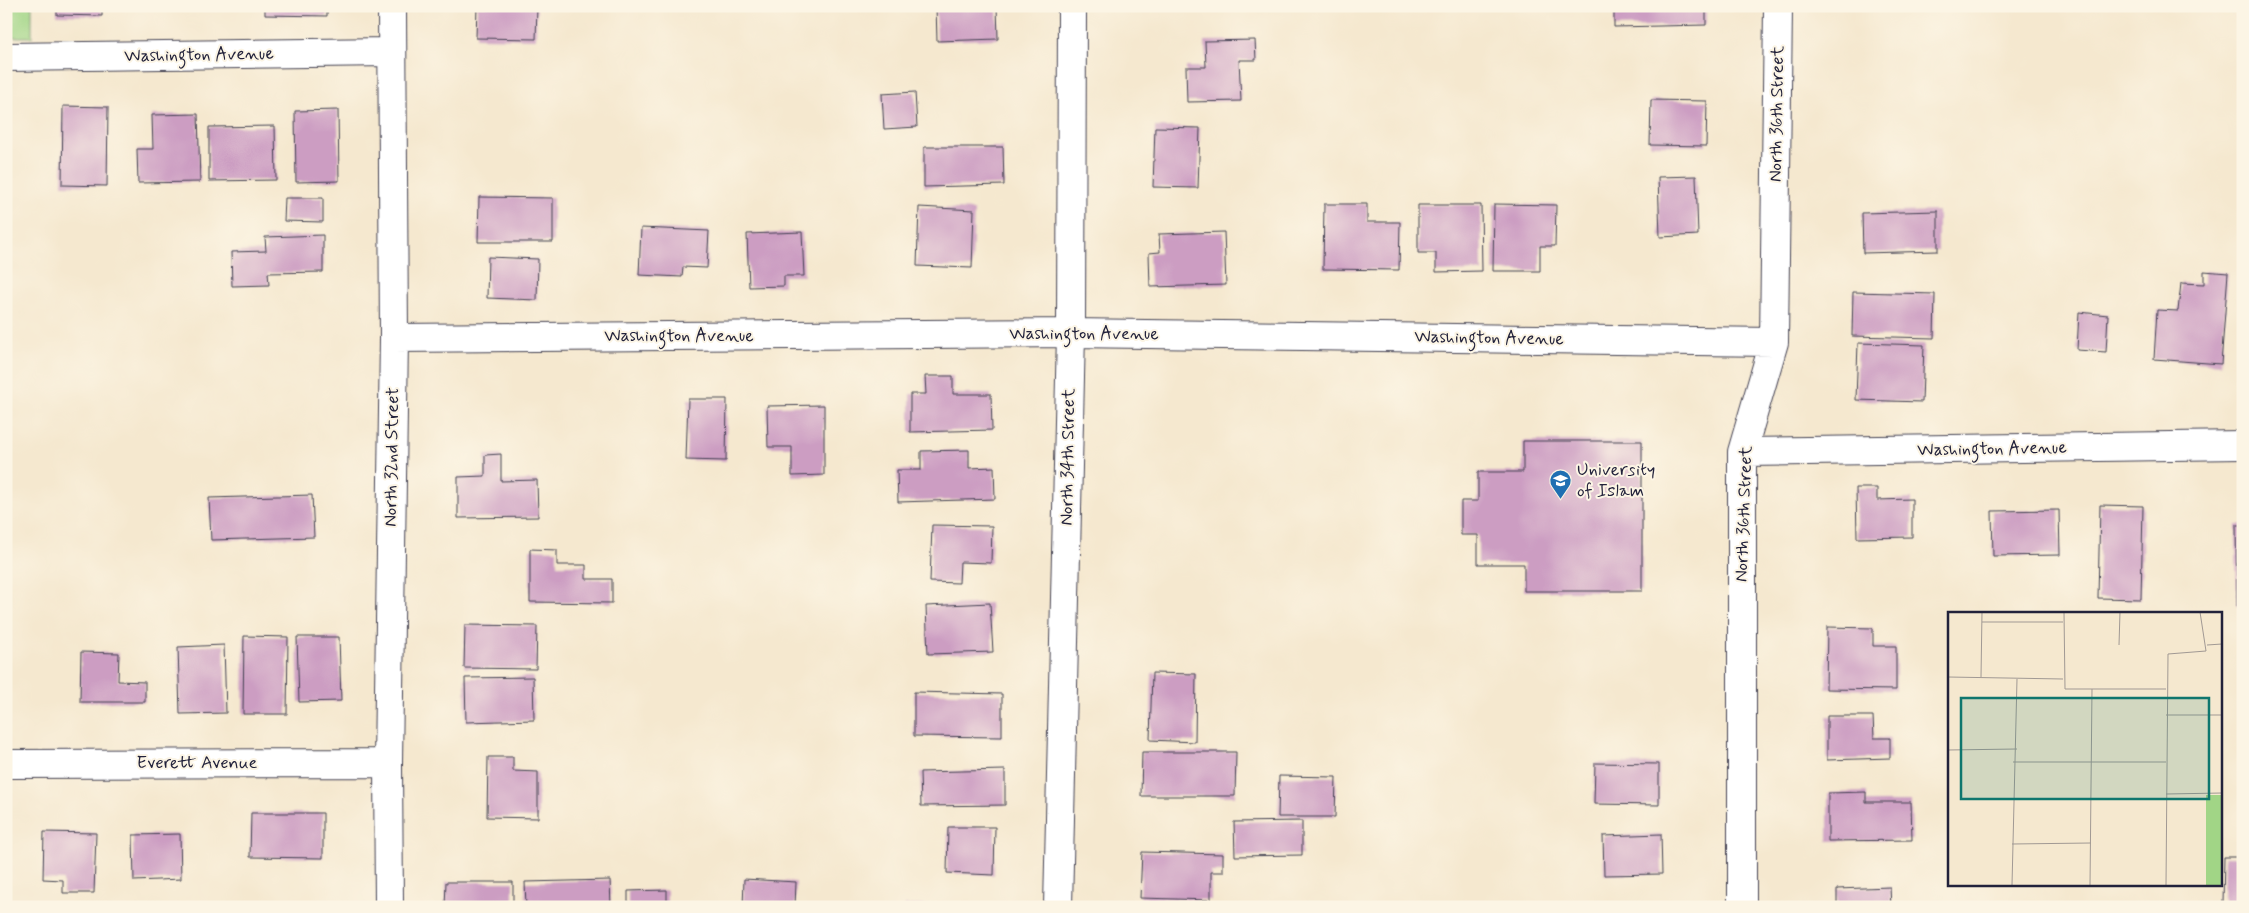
<svg xmlns="http://www.w3.org/2000/svg" width="2249" height="913" viewBox="0 0 2249 913" font-family="Mynerve,sans-serif">
<rect width="100%" height="100%" fill="#fcf5e5"/>
<filter id="ink" filterUnits="userSpaceOnUse"><feTurbulence type="fractalNoise" baseFrequency=".02" numOctaves="2"/><feDisplacementMap in="SourceGraphic" scale="10" xChannelSelector="R" yChannelSelector="G"/><feConvolveMatrix kernelMatrix="1 2 1 2 8 2 1 2 1" color-interpolation-filters="sRGB"/></filter>
<filter id="wash" filterUnits="userSpaceOnUse"><feTurbulence type="fractalNoise" baseFrequency=".0096" numOctaves="4" result="noise"/><feDisplacementMap in="SourceGraphic" scale="20" xChannelSelector="R" yChannelSelector="G"/><feGaussianBlur stdDeviation="1.12" result="paint"/><feColorMatrix in="noise" values="0 0 0 0 0 0 0 0 0 0 0 0 0 0 0 0 0 1.4 0 .05"/><feComposite in="paint" operator="in"/></filter>
<g filter="url(#wash)">
<rect width="100%" height="100%" fill="#f5e8cf"/>
<!-- green -->
<path fill="#a1d586" stroke="#627c60" d="M 6,6 L 32,6 L 32,37 L 6,37 Z"/>
<g id="blocks">
<!-- building -->
<path fill="#cc9dc2" d="M 57,6 L 102,6 L 102,16 L 57,15 Z
M 265,6 L 327,6 L 327,16 L 265,15 Z
M 477,6 L 537,6 L 536,39 L 476,38 Z
M 936,6 L 997,6 L 998,39 L 937,41 Z
M 1614,6 L 1706,6 L 1706,25 L 1614,27 Z
M 1255,40 L 1256,60 L 1239,60 L 1241,101 L 1187,102 L 1186,67 L 1206,67 L 1205,41 Z
M 915,92 L 917,127 L 884,129 L 882,94 Z
M 1651,100 L 1707,101 L 1706,146 L 1650,145 Z
M 63,106 L 108,107 L 107,186 L 62,185 Z
M 338,110 L 339,181 L 296,182 L 295,111 Z
M 198,114 L 200,182 L 138,183 L 137,149 L 153,149 L 152,115 Z
M 275,126 L 276,180 L 209,181 L 209,127 Z
M 1155,127 L 1200,128 L 1198,188 L 1153,187 Z
M 924,147 L 1003,147 L 1004,185 L 924,187 Z
M 1696,176 L 1698,235 L 1660,237 L 1658,177 Z
M 479,197 L 553,198 L 553,242 L 478,242 Z
M 285,198 L 323,198 L 323,222 L 284,221 Z
M 1324,204 L 1367,204 L 1367,222 L 1400,222 L 1399,270 L 1323,269 Z
M 1494,204 L 1556,205 L 1555,246 L 1540,246 L 1540,271 L 1493,271 Z
M 1418,205 L 1481,205 L 1482,271 L 1436,272 L 1436,253 L 1418,253 Z
M 919,207 L 974,210 L 972,268 L 917,266 Z
M 1938,211 L 1938,251 L 1863,253 L 1862,213 Z
M 641,228 L 709,231 L 707,268 L 683,267 L 682,277 L 639,275 Z
M 802,232 L 804,276 L 784,276 L 784,286 L 749,287 L 747,234 Z
M 1224,232 L 1226,285 L 1150,287 L 1149,253 L 1160,252 L 1159,234 Z
M 323,235 L 323,272 L 268,273 L 269,285 L 232,286 L 231,252 L 266,251 L 265,237 Z
M 488,257 L 538,259 L 537,300 L 487,298 Z
M 2204,271 L 2228,273 L 2221,364 L 2154,359 L 2157,310 L 2178,311 L 2181,283 L 2204,284 Z
M 1853,292 L 1935,294 L 1934,338 L 1852,336 Z
M 2079,312 L 2108,315 L 2106,352 L 2077,350 Z
M 1858,343 L 1924,345 L 1922,402 L 1856,400 Z
M 925,376 L 953,376 L 953,394 L 991,394 L 992,430 L 910,432 L 910,394 L 926,394 Z
M 688,399 L 727,399 L 726,461 L 686,460 Z
M 824,405 L 824,475 L 792,476 L 792,447 L 768,447 L 767,406 Z
M 1523,441 L 1642,441 L 1642,591 L 1524,591 L 1524,564 L 1478,564 L 1478,535 L 1461,535 L 1461,501 L 1478,501 L 1478,472 L 1523,472 Z
M 969,450 L 969,468 L 994,467 L 995,499 L 898,502 L 897,470 L 921,470 L 921,451 Z
M 501,454 L 501,481 L 537,480 L 538,517 L 458,518 L 458,477 L 485,476 L 485,455 Z
M 1856,488 L 1877,488 L 1877,500 L 1912,499 L 1912,537 L 1857,538 Z
M 312,495 L 314,537 L 211,540 L 209,498 Z
M 2100,505 L 2143,506 L 2141,599 L 2098,598 Z
M 2059,510 L 2060,555 L 1993,556 L 1992,511 Z
M 932,525 L 992,526 L 991,563 L 960,562 L 959,583 L 930,582 Z
M 2236,525 L 2243,525 L 2243,606 L 2237,606 Z
M 530,549 L 557,550 L 557,565 L 586,565 L 586,579 L 612,579 L 612,603 L 530,602 Z
M 990,603 L 993,652 L 928,654 L 926,606 Z
M 465,625 L 537,626 L 536,669 L 464,668 Z
M 1827,627 L 1873,628 L 1873,646 L 1896,646 L 1896,690 L 1826,689 Z
M 244,636 L 288,637 L 287,714 L 243,714 Z
M 297,637 L 339,637 L 341,701 L 299,702 Z
M 224,645 L 226,713 L 180,714 L 178,647 Z
M 81,652 L 119,653 L 118,681 L 145,682 L 145,702 L 80,702 Z
M 1152,673 L 1196,674 L 1195,742 L 1150,740 Z
M 533,677 L 534,720 L 466,722 L 465,678 Z
M 914,692 L 1002,694 L 1002,737 L 914,736 Z
M 1827,716 L 1873,716 L 1874,738 L 1890,738 L 1890,758 L 1827,760 Z
M 1142,752 L 1236,752 L 1235,796 L 1141,796 Z
M 488,757 L 513,757 L 513,771 L 538,772 L 538,818 L 487,817 Z
M 1595,763 L 1659,764 L 1659,805 L 1594,804 Z
M 1005,770 L 1005,805 L 921,806 L 920,772 Z
M 1279,776 L 1336,777 L 1335,817 L 1278,817 Z
M 1866,792 L 1866,802 L 1911,802 L 1912,840 L 1828,841 L 1828,793 Z
M 251,813 L 323,813 L 323,858 L 250,857 Z
M 1302,821 L 1302,855 L 1235,856 L 1234,822 Z
M 948,827 L 995,827 L 994,875 L 947,873 Z
M 44,832 L 96,833 L 94,893 L 63,893 L 63,880 L 43,879 Z
M 180,834 L 181,879 L 134,881 L 133,835 Z
M 1661,834 L 1662,874 L 1604,875 L 1603,836 Z
M 1142,852 L 1223,854 L 1223,872 L 1211,872 L 1211,900 L 1140,898 Z
M 2224,857 L 2243,857 L 2243,903 L 2223,903 Z
M 744,879 L 796,882 L 795,907 L 743,907 Z
M 610,880 L 611,907 L 526,907 L 525,882 Z
M 446,882 L 513,882 L 513,907 L 445,907 Z
M 1890,887 L 1891,907 L 1837,907 L 1837,889 Z
M 667,890 L 667,907 L 628,907 L 628,891 Z
M 905,905 L 950,905 L 950,907 L 905,907 Z"/>
</g>
</g>
<g filter="url(#ink)">
<use href="#blocks" fill-opacity="0" stroke="#424051" stroke-width="1"/>
<g fill="none" stroke-linecap="round" stroke-linejoin="round">
<defs>
<path id="street" d="M 6,57 L 392,52
M 394,338 L 1071,333 L 1774,342
M 1742,452 L 2243,445
M 6,764 L 388,763
M 389,907 L 388,763 L 394,338 L 392,6
M 1058,907 L 1071,333 L 1072,6
M 1742,907 L 1742,452 L 1774,342 L 1778,6"/>
</defs>
<!-- street casing -->
<use href="#street" stroke="#424051" stroke-width="30"/>
<!-- street -->
<use href="#street" stroke="#fff" stroke-width="28"/>
</g>
</g>
<!-- icons -->
<defs>
<symbol id="school-pin" viewBox="-11 -11 22 30"><path d="M0 17L-7.5 6A9.5 9.5 0 1 1 7.5 6Z" fill="#1f6fb2" stroke="#fcf5e5"/><path d="M0-5L7-2L0 1L-7-2ZM-4 1L0 2.5L4 1V4Q0 6-4 4Z" fill="#fff"/></symbol>
</defs>
<g fill-rule="evenodd">
<use href="#school-pin" x="1548" y="468" width="25" height="34"/>
</g>
<g text-anchor="middle" dominant-baseline="central" stroke-width="4" stroke-linejoin="round" paint-order="stroke">
<!-- street labels -->
<g font-size="18" fill="#22223b" stroke="#fcf5e5">
<text transform="translate(199 55) rotate(-1)">Washington Avenue</text>
<text transform="translate(1777 114) rotate(-89)">North 36th Street</text>
<text x="1084" y="334">Washington Avenue</text>
<text x="679" y="336">Washington Avenue</text>
<text transform="translate(1489 338) rotate(1)">Washington Avenue</text>
<text transform="translate(1992 449) rotate(-1)">Washington Avenue</text>
<text transform="translate(392 457) rotate(-89)">North 32nd Street</text>
<text transform="translate(1068 457) rotate(-89)">North 34th Street</text>
<text transform="translate(1744 514) rotate(-88)">North 36th Street</text>
<text x="197" y="763">Everett Avenue</text>
</g>
<!-- poi labels -->
<g font-size="18" fill="#22223b" stroke="#fcf5e5" text-anchor="start">
<text x="1577" y="470">University<tspan x="1577" dy="21">of Islam</tspan></text>
</g>
</g>
<!-- overview -->
<g transform="translate(1948 612)">
<rect width="274" height="274" fill="#f5e8cf"/>
<path d="M 258,183 L 274,183 L 274,273 L 258,273 Z" fill="#a1d586"/>
<path fill="none" stroke="#a19994" stroke-width="1" d="M 116,0 L 117,77 L 218,77M 34,10 L 115,10M 171,33 L 172,0M 259,33 L 274,32M 0,65 L 115,67M 33,65 L 34,0M 218,103 L 274,103M 0,138 L 69,137M 65,150 L 218,150M 218,182 L 274,181M 64,232 L 143,231M 64,273 L 69,67M 142,273 L 144,77M 218,273 L 220,42 L 258,39 L 252,0"/>
<path fill="#0f766e" fill-opacity="0.15" stroke="#0f766e" stroke-width="2.5" d="M 13,86 L 261,86 L 261,187 L 13,187 Z"/>
<rect width="274" height="274" fill="none" stroke="#22223b" stroke-width="2.5"/>
</g>
<!-- margin -->
<rect width="2249" height="913" fill="none" stroke="#fcf5e5" stroke-width="25"/>
</svg>
